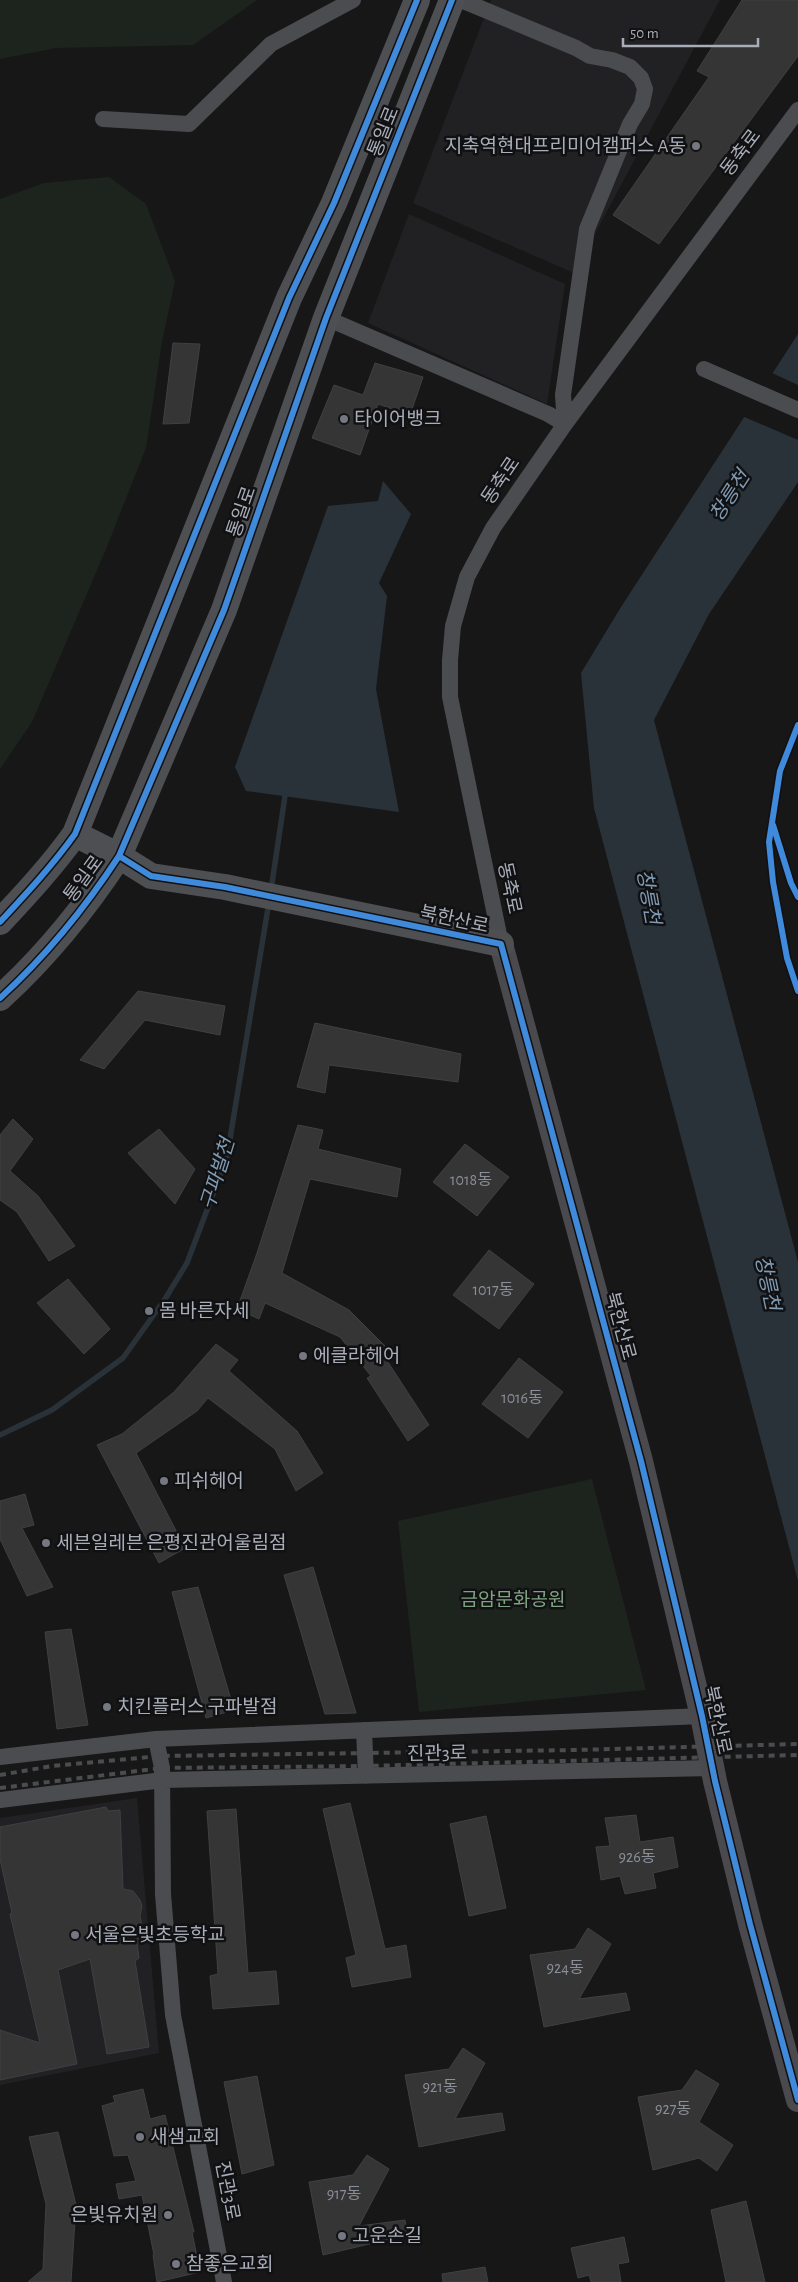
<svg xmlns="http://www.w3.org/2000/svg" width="798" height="2282" viewBox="0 0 798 2282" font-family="'Alegreya Sans','Noto Sans KR',sans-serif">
<rect width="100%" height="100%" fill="#171717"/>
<!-- built -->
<path fill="#212123" d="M 491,0 L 720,0 L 574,273 L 413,203 Z
M 409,214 L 565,284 L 547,404 L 368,323 Z
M 137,1798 L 159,2053 L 0,2085 L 0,1818 Z"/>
<!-- green -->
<path fill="#1d241e" d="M 0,0 L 257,0 L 193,45 L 56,48 L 0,59 Z
M 109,177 L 146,204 L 175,281 L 162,342 L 146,448 L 106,549 L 32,722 L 0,769 L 0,199 L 44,183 Z
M 592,1479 L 646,1690 L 419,1712 L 398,1521 Z"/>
<!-- water -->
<path fill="#2a3239" d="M 798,334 L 798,482 L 709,614 L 654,720 L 798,1262 L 798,1581 L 594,808 L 581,673 L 621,607 Z
M 383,481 L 411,514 L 379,583 L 387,596 L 376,689 L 399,812 L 246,791 L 235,767 L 328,506 L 378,501 Z"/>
<!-- pier -->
<path fill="#171717" d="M 770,372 L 798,385 L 798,440 L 742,416 Z"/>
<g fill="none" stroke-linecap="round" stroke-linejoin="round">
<!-- stream -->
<path stroke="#2a3239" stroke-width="5.5" d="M 271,890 L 285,796
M 0,1435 L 52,1410 L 123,1358 L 165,1299 L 187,1263 L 227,1157 L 269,902"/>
</g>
<!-- building -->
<path fill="#353536" stroke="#3f4043" d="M 742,0 L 798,0 L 798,56 L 659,244 L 613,215 L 709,77 L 697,71 Z
M 173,343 L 200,344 L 189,423 L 163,424 Z
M 375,363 L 423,377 L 410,415 L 378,404 L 360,455 L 312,438 L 334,385 L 363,395 Z
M 138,991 L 225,1006 L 220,1035 L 145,1020 L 104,1069 L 80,1060 Z
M 315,1023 L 461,1054 L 458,1082 L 329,1065 L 325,1093 L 297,1087 Z
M 13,1119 L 33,1139 L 10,1171 L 38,1196 L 75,1246 L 49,1261 L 17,1212 L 0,1200 L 0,1135 Z
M 298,1125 L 323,1130 L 318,1149 L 401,1169 L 397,1197 L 310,1179 L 282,1273 L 349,1310 L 385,1346 L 380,1350 L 429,1425 L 408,1441 L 367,1378 L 371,1376 L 340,1337 L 265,1303 L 259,1319 L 237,1309 L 257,1253 Z
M 159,1129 L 195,1169 L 175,1204 L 128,1153 Z
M 465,1144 L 509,1177 L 477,1216 L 433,1182 Z
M 489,1250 L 534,1284 L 499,1329 L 453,1295 Z
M 68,1279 L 110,1329 L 84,1354 L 37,1303 Z
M 216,1344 L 238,1360 L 229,1371 L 297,1431 L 323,1473 L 296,1491 L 275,1449 L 208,1398 L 197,1411 L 136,1453 L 185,1548 L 159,1563 L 97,1445 L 122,1434 L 174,1392 Z
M 519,1358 L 563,1392 L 528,1438 L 482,1404 Z
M 25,1494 L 34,1525 L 22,1528 L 53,1587 L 27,1596 L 0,1539 L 0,1501 Z
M 313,1567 L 334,1639 L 356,1713 L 325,1714 L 284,1575 Z
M 198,1587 L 234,1710 L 206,1718 L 172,1592 Z
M 71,1629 L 88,1725 L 57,1729 L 45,1632 Z
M 350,1803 L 385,1949 L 406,1945 L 411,1977 L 352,1987 L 346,1958 L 356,1955 L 323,1809 Z
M 106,1807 L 108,1811 L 120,1810 L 123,1889 L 133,1891 L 140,1900 L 142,1906 L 140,1916 L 145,1941 L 137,1943 L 139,1958 L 135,1961 L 149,2047 L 107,2054 L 90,1959 L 58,1970 L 77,2064 L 0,2080 L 0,2030 L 40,2043 L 10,1914 L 12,1913 L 0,1859 L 0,1827 Z
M 236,1809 L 248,1973 L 276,1971 L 279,2004 L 213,2009 L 210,1976 L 218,1974 L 207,1811 Z
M 636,1815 L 640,1842 L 673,1837 L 678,1867 L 653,1873 L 656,1888 L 625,1894 L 620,1876 L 601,1880 L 596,1847 L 610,1846 L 605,1818 Z
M 486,1816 L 506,1908 L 469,1916 L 450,1824 Z
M 588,1928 L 611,1944 L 579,1999 L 626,1993 L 630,2010 L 544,2027 L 530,1955 L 575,1949 Z
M 463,2048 L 485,2063 L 455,2119 L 502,2113 L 505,2130 L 419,2147 L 405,2075 L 449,2069 Z
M 696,2070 L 719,2084 L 699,2122 L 733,2145 L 717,2171 L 699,2158 L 653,2170 L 638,2097 L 682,2090 Z
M 257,2076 L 274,2165 L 242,2174 L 224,2082 Z
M 143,2089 L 150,2119 L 165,2115 L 194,2232 L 192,2232 L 200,2272 L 157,2282 L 153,2255 L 154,2255 L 142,2195 L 119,2199 L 116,2184 L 136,2181 L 128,2155 L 114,2156 L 102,2106 L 115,2102 L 113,2096 Z
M 58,2132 L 76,2205 L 71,2282 L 28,2282 L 43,2269 L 46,2204 L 29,2137 Z
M 367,2155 L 389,2169 L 359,2226 L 405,2220 L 407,2235 L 323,2255 L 309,2182 L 353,2175 Z
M 746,2201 L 765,2282 L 726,2282 L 711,2210 Z
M 624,2237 L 629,2262 L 618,2264 L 621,2282 L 591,2282 L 589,2275 L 578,2278 L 571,2248 Z
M 485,2267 L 488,2282 L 443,2282 L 442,2274 Z"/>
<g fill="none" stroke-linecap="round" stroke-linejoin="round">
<!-- minor -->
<path stroke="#4b4c50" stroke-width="16" d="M 461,0 L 576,48 L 590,56 L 612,60 L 630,67 L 641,78 L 645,89 L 642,104 L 630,124 L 587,229 L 563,395 L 565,424
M 103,119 L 189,124 L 271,44 L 353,0
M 326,318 L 548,414 L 565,424
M 704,369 L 798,410
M 501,944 L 450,697 L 450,660 L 453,626 L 467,577 L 493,528 L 565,424 L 798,110
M 364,1730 L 366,1776
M 156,1739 L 162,1768 L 163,1894 L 173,2015 L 224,2282
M 0,1757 L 156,1739 L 702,1716
M 0,1800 L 163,1780 L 712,1768"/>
<!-- secondary -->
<path stroke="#4a4a4e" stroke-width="24" d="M 501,944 L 641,1461 L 702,1716 L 715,1781 L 750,1924 L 798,2100"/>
<!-- primary -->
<path stroke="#4d4f52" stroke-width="26" d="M 75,834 L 119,856 L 151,876 L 225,887 L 501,944
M 0,922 C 26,894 52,866 75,834 L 289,298 L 334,203 L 417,0
M 0,998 C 46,956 85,908 119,856 L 224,610 L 326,318 L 452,0"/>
<!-- rail -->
<path stroke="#4b4c4f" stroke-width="4" stroke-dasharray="6 5" stroke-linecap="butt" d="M 0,1775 L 52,1766 L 160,1756 L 576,1750 L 798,1744
M 0,1788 L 162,1768 L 366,1766 L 798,1755"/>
<defs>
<path id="cycleway" d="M 798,725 L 780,771 L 769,842 L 773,882 L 787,958 L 798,991
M 773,825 L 791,883 L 798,897
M 119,856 L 151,876 L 225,887 L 501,944 L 641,1461 L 702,1716 L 715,1781 L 750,1924 L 798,2100
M 0,922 C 26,894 52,866 75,834 L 289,298 L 334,203 L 417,0
M 0,998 C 46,956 85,908 119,856 L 224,610 L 326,318 L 452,0"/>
</defs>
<!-- cycleway casing -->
<use href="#cycleway" stroke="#111113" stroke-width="9"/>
<!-- cycleway -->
<use href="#cycleway" stroke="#408adc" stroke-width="6"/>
</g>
<!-- markers -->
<g fill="#757880" stroke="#111113" stroke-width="2">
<circle cx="696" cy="146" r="5"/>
<circle cx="344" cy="419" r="5"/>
<circle cx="149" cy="1311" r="5"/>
<circle cx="303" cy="1356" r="5"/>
<circle cx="164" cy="1481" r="5"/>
<circle cx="46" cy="1543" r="5"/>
<circle cx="107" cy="1707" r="5"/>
<circle cx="75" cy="1935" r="5"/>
<circle cx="140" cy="2137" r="5"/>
<circle cx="168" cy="2215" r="5"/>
<circle cx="342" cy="2236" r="5"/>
<circle cx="176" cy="2264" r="5"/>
</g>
<g text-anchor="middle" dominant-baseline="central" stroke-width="5" stroke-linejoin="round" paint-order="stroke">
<!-- number labels -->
<g font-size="16" fill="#8b8f98">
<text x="471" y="1180">1018동</text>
<text x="493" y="1290">1017동</text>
<text x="522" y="1398">1016동</text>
<text x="637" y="1857">926동</text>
<text x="565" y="1968">924동</text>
<text x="440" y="2087">921동</text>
<text x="673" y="2109">927동</text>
<text x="344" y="2194">917동</text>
</g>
<!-- street labels -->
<g font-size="19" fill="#a8adb8" stroke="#111113">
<text transform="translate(384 132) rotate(-68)">통일로</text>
<text transform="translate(741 153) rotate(-53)">동축로</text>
<text transform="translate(501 481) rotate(-56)">동축로</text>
<text transform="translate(242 512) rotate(-71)">통일로</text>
<text transform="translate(84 879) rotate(-54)">통일로</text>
<text transform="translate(509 888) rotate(78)">동축로</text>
<text transform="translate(454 920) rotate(12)">북한산로</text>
<text transform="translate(620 1326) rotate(75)">북한산로</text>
<text transform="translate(717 1720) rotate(78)">북한산로</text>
<text transform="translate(437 1754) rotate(-1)">진관3로</text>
<text transform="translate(227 2191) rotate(79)">진관3로</text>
</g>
<!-- poi labels -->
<g font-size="19" fill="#a8adb8" stroke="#111113" text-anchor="start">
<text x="686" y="146" text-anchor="end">지축역현대프리미어캠퍼스 A동</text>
<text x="354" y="419">타이어뱅크</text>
<text x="159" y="1311">몸 바른자세</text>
<text x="313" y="1356">에클라헤어</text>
<text x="174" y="1481">피쉬헤어</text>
<text x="56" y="1543">세븐일레븐 은평진관어울림점</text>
<text x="117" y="1707">치킨플러스 구파발점</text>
<text x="85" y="1935">서울은빛초등학교</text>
<text x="150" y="2137">새샘교회</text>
<text x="158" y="2215" text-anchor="end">은빛유치원</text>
<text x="352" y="2236">고운손길</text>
<text x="186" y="2264">참좋은교회</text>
</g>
<!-- park labels -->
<g font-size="19" fill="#7fa381" stroke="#111113">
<text x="513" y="1600">금암문화공원</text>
</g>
<!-- water labels -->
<g font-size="20" font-style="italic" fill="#7f9bb3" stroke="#111113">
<text transform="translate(730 496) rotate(-57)">창릉천</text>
<text transform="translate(648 897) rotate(80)">창릉천</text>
<text transform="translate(218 1174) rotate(-73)">구파발천</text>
<text transform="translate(767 1283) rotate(78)">창릉천</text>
</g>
</g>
<!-- scale -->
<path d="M623 38v8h135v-8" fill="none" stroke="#a8adb8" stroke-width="2.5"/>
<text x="630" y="38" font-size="15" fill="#a8adb8" stroke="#111113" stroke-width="4" paint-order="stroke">50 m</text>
</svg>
